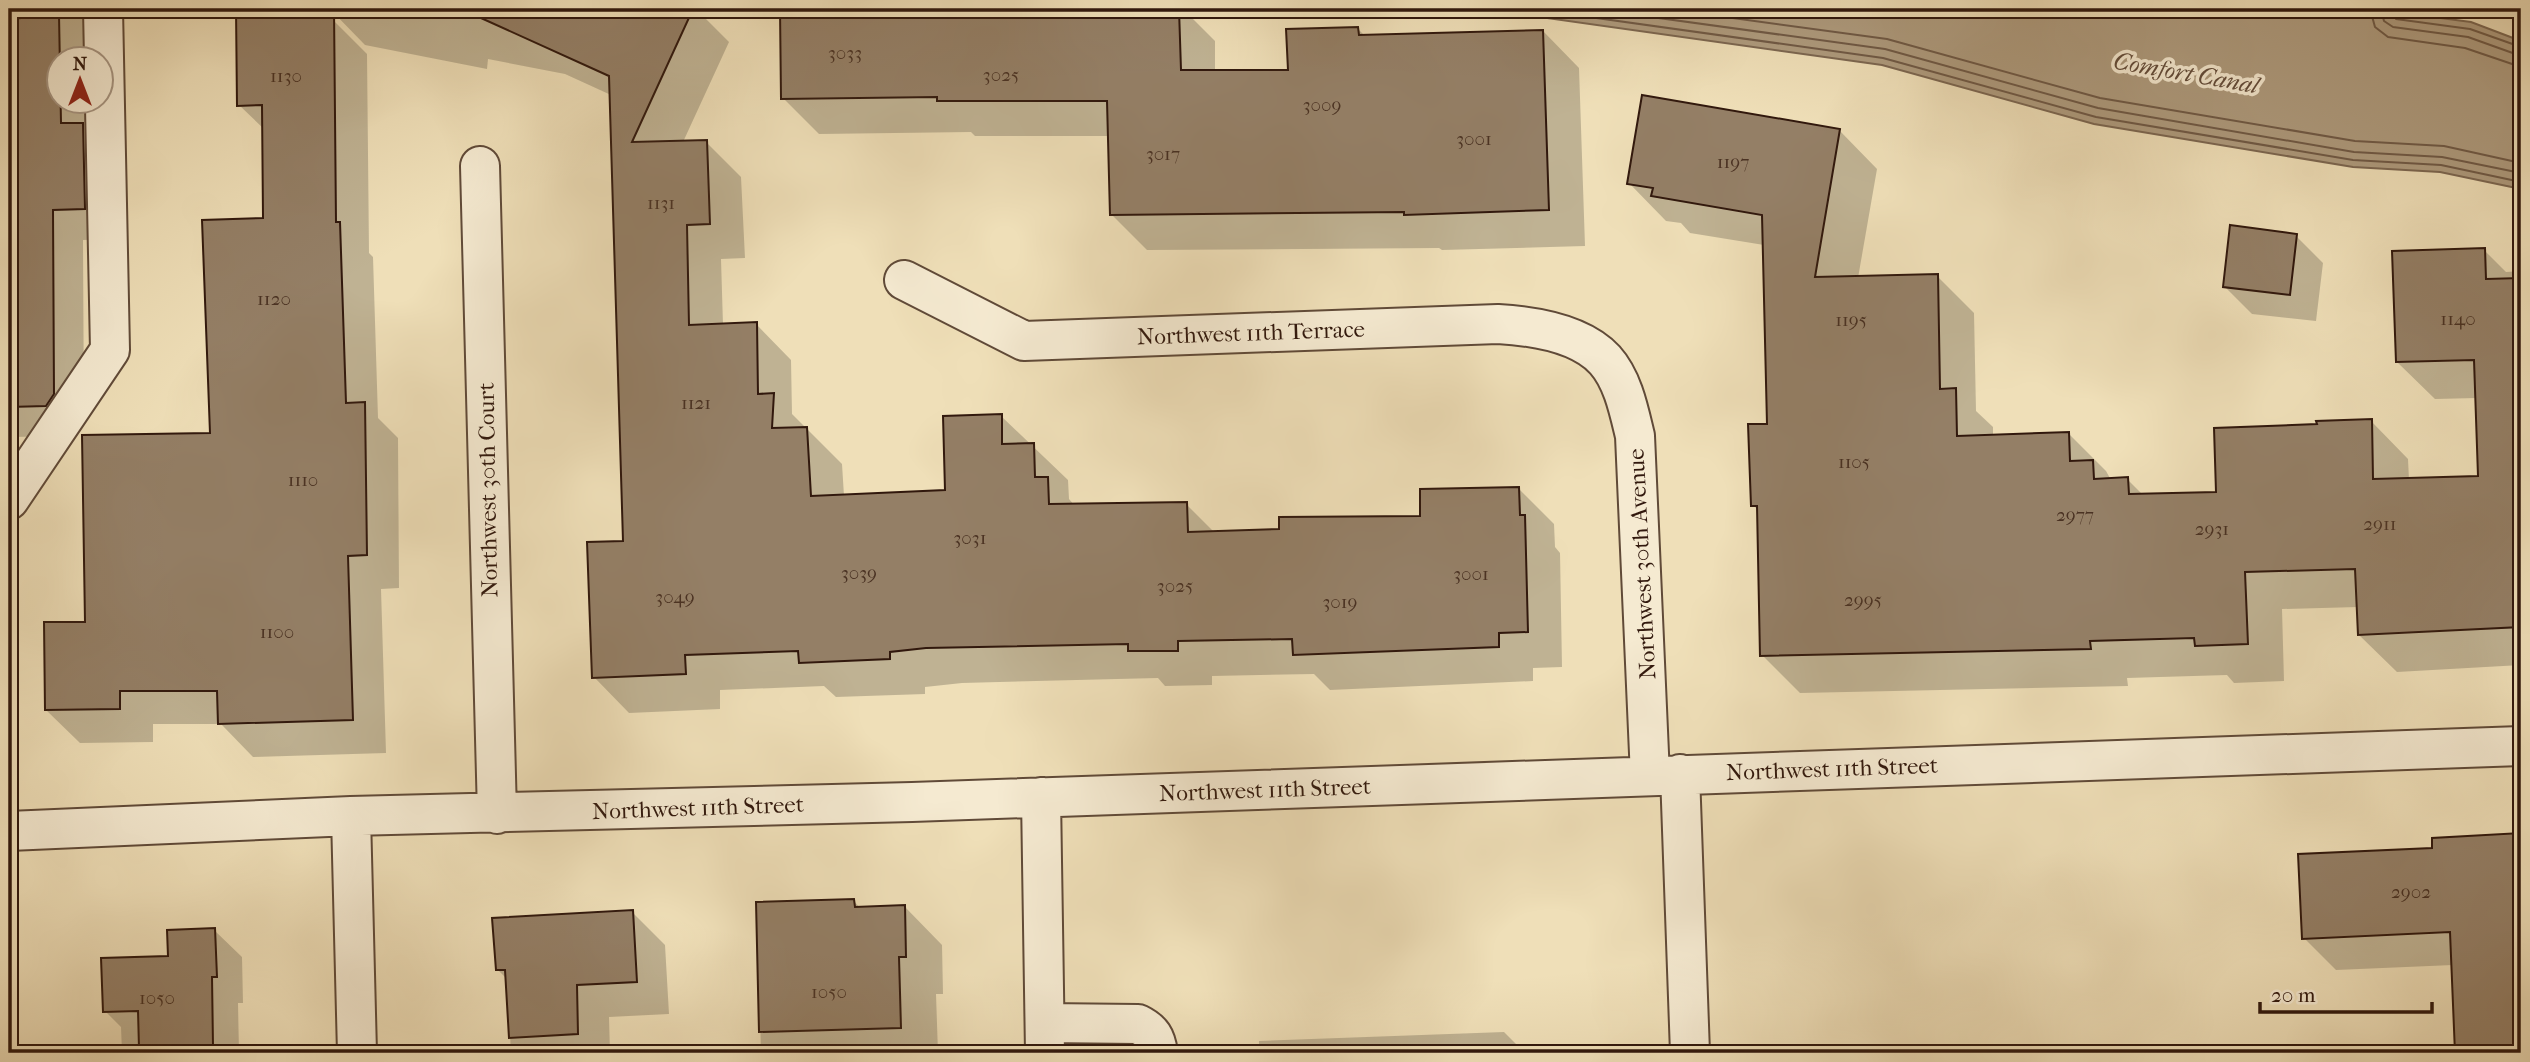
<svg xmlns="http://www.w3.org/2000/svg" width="2530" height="1062" viewBox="0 0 2530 1062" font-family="'IM FELL French Canon',serif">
<rect width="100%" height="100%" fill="#efdfb8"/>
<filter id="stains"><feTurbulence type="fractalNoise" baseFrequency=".00286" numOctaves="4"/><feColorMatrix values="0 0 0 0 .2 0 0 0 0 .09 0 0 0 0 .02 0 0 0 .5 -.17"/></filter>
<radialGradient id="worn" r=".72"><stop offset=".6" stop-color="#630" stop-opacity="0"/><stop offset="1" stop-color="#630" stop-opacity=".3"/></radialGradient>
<!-- water -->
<path fill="#ae9b7e" stroke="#7c6751" stroke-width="2" d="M 1483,9 L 2372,9 L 2471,22 L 2521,41 L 2521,189 L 2440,172 L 2353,167 L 2094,124 L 1882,65 Z"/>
<!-- shadow -->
<path fill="#0003" d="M 9,9 L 88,9 L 89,60 L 60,60 L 60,102 L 90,102 L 115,239 L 83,240 L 84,425 L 76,436 L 9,437 Z
M 330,9 L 696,9 L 729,42 L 683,142 L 706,142 L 741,177 L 745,258 L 721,259 L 723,325 L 756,324 L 791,360 L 792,414 L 842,464 L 844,496 L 947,491 L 1001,416 L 1068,480 L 1069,499 L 1075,506 L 1186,504 L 1215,533 L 1281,531 L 1422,518 L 1519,489 L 1554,524 L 1555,547 L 1560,553 L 1562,667 L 1533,668 L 1533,681 L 1330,690 L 1314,674 L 1212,676 L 1212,685 L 1165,686 L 1158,678 L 962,683 L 925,687 L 925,694 L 836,697 L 824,686 L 720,690 L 720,709 L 629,713 L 594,677 L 624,542 L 611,95 L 565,74 L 488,59 L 487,69 L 365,45 Z
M 782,9 L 1183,9 L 1215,41 L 1215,71 L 1289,71 L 1358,29 L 1366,37 L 1543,31 L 1579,68 L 1585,246 L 1442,250 L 1439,248 L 1147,250 L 1111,214 L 1110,136 L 975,136 L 971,132 L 819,134 L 783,98 Z
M 2426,9 L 2473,9 L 2428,10 Z
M 334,21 L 367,54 L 369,253 L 373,257 L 378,418 L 398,438 L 399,588 L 381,589 L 386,753 L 253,757 L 221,724 L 153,724 L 153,742 L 80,743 L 46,710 L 86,623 L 212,435 L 265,220 L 264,129 L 239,105 Z
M 1840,131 L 1877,169 L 1858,278 L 1937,276 L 1974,313 L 1976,411 L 1993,427 L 1993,436 L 2069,434 L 2106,471 L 2111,480 L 2127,479 L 2144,496 L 2218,493 L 2371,421 L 2408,459 L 2409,480 L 2479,478 L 2477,398 L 2435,399 L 2397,362 L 2484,250 L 2506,272 L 2521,271 L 2521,665 L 2397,672 L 2359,635 L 2358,607 L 2282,609 L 2284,681 L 2234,683 L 2227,675 L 2127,678 L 2128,686 L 1800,693 L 1762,655 L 1759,511 L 1753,505 L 1769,426 L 1764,245 L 1690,233 L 1681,223 L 1666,221 L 1629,183 Z
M 2296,236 L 2323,263 L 2316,321 L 2252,314 L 2225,287 Z
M 2521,835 L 2521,1053 L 2458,1053 L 2453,965 L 2336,970 L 2304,938 L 2434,850 L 2434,840 Z
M 853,900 L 861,909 L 905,907 L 942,945 L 943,994 L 936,994 L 938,1053 L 761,1053 L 757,903 Z
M 632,912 L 665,945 L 669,1014 L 609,1017 L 610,1053 L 511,1053 L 507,979 L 497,969 Z
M 214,930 L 242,957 L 243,1003 L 238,1003 L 239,1053 L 122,1053 L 121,1027 L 105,1011 L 169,957 Z
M 1504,1032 L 1525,1053 L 1259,1053 L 1259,1041 Z"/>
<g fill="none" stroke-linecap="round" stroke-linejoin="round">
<!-- shore -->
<path stroke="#705a46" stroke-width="2" d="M 1532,9 L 1883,58 L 2096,117 L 2353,160 L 2441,165 L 2521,182
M 1593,9 L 1885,49 L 2098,108 L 2354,152 L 2442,157 L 2521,173
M 1667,9 L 1887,39 L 2100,98 L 2355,141 L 2444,146 L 2521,163
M 2370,9 L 2375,27 L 2388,37 L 2465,48 L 2521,67
M 2381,9 L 2384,21 L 2393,27 L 2468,37 L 2521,56
M 2389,9 L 2396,19 L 2470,29 L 2521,47"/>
</g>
<!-- building -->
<path fill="#947f66" stroke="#31180d" stroke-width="2" d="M 236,9 L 334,9 L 336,222 L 340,222 L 346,403 L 365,402 L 367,555 L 348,556 L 353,720 L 218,724 L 217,691 L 120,691 L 120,709 L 45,710 L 44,622 L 85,622 L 82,435 L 210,433 L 202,220 L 263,218 L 262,105 L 237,106 Z
M 461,9 L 693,9 L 632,142 L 707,140 L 710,224 L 687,225 L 689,325 L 757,322 L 758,394 L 774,393 L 772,428 L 807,427 L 811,496 L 945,490 L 943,416 L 1002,414 L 1002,444 L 1034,443 L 1035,477 L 1048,477 L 1049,504 L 1187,502 L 1188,532 L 1279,529 L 1279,517 L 1420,516 L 1420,489 L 1519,487 L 1520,515 L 1525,515 L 1528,632 L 1499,633 L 1499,647 L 1293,655 L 1292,639 L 1178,641 L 1178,651 L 1128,651 L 1128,644 L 926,648 L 890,652 L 890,659 L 799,663 L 798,651 L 685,655 L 686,674 L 592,678 L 587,542 L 623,541 L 609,76 Z
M 780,9 L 1179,9 L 1181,70 L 1288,70 L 1286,29 L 1358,27 L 1359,35 L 1543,30 L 1549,210 L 1404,215 L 1404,212 L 1110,215 L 1107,101 L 937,101 L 937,97 L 781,99 Z
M 59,15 L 61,123 L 83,123 L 85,209 L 53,210 L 54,394 L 46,406 L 9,407 L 9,19 Z
M 1642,95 L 1840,129 L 1815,277 L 1938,274 L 1940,389 L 1956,388 L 1957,436 L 2069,432 L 2070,461 L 2093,460 L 2094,479 L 2128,477 L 2129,494 L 2216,492 L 2214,428 L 2317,424 L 2316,421 L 2372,419 L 2373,479 L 2478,476 L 2474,360 L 2396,362 L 2392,251 L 2485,248 L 2486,279 L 2521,278 L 2521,627 L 2358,635 L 2355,569 L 2245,572 L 2248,644 L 2195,646 L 2194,638 L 2090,641 L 2091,649 L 1760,656 L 1757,506 L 1751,506 L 1748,424 L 1767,424 L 1762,215 L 1651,196 L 1653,188 L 1627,184 Z
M 2230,225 L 2297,234 L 2290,295 L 2223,287 Z
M 2521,833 L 2521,1053 L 2455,1053 L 2450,932 L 2302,939 L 2298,854 L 2432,848 L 2432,838 Z
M 854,899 L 855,907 L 905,905 L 906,957 L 899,957 L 901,1028 L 759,1032 L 756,902 Z
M 633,910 L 637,982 L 577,985 L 578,1034 L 509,1038 L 505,970 L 496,970 L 492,918 Z
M 215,928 L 217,977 L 212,977 L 213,1046 L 139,1048 L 138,1011 L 103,1012 L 101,958 L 168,956 L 167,930 Z"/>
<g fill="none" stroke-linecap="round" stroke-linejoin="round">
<defs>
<path id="minor" d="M 480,166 L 497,814
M 904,280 L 1024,341 L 1498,324 C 1532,326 1580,333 1605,360 C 1623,380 1629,411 1635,436 L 1650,776
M 9,500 L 110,350 L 103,9
M 1680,774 L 1690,1053
M 1041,797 L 1045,1053
M 351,816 L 357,1053
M 9,831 L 351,816 L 912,802 L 2521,746
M 1045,1023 L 1138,1024 C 1152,1031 1156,1038 1158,1053"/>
</defs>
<!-- minor casing -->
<use href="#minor" stroke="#604a38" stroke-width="42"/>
<!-- minor -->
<use href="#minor" stroke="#f5ead1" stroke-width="38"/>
</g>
<g text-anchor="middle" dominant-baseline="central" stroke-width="7" stroke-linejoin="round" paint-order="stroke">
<!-- number labels -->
<g font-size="19" fill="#4a3223">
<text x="845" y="53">3033</text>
<text x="1001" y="75">3025</text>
<text x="286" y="76">1130</text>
<text x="1322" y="105">3009</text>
<text x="1474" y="139">3001</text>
<text x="1163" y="154">3017</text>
<text x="1733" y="162">1197</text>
<text x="661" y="203">1131</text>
<text x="274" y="299">1120</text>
<text x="2458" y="319">1140</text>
<text x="1851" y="320">1195</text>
<text x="696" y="403">1121</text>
<text x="1854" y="462">1105</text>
<text x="303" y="480">1110</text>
<text x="2075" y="515">2977</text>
<text x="2380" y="524">2911</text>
<text x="2212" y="529">2931</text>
<text x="970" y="538">3031</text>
<text x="859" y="573">3039</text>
<text x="1471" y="574">3001</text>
<text x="1175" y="586">3025</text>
<text x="675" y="597">3049</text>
<text x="1863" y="600">2995</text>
<text x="1340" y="602">3019</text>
<text x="277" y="632">1100</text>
<text x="2411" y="892">2902</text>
<text x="829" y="992">1050</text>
<text x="157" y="998">1050</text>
</g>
<!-- street labels -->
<g font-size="23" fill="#31180d" stroke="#f5ead1">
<text transform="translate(1251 333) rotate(-2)">Northwest 11th Terrace</text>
<text transform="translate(488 490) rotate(-91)">Northwest 30th Court</text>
<text transform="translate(1642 564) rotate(-93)">Northwest 30th Avenue</text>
<text transform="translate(1832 769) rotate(-2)">Northwest 11th Street</text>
<text transform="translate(1265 790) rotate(-2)">Northwest 11th Street</text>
<text transform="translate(698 808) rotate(-2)">Northwest 11th Street</text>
</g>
<!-- water labels -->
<g font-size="24" font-style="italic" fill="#634c3a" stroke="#f5ead1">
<text transform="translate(2186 73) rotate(10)">Comfort Canal</text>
</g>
</g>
<!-- margin -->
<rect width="2530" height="1062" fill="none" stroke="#efdfb8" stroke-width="35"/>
<rect x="10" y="10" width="2509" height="1041" fill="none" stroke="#31180d" stroke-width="3.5"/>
<rect x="18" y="18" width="2495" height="1027" fill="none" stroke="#31180d" stroke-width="2"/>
<!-- north arrow -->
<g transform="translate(80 80)"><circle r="33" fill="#f5ead1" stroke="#a79683" stroke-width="2"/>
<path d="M0-5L12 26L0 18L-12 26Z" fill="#8f2418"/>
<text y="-10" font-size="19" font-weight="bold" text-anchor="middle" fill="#31180d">N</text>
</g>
<!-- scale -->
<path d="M2260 1002v10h172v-10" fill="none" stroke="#31180d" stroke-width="3.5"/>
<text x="2271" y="1002" font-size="21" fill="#31180d" stroke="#f5ead1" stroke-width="5" paint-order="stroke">20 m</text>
<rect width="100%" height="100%" filter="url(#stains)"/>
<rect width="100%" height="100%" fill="url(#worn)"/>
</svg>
